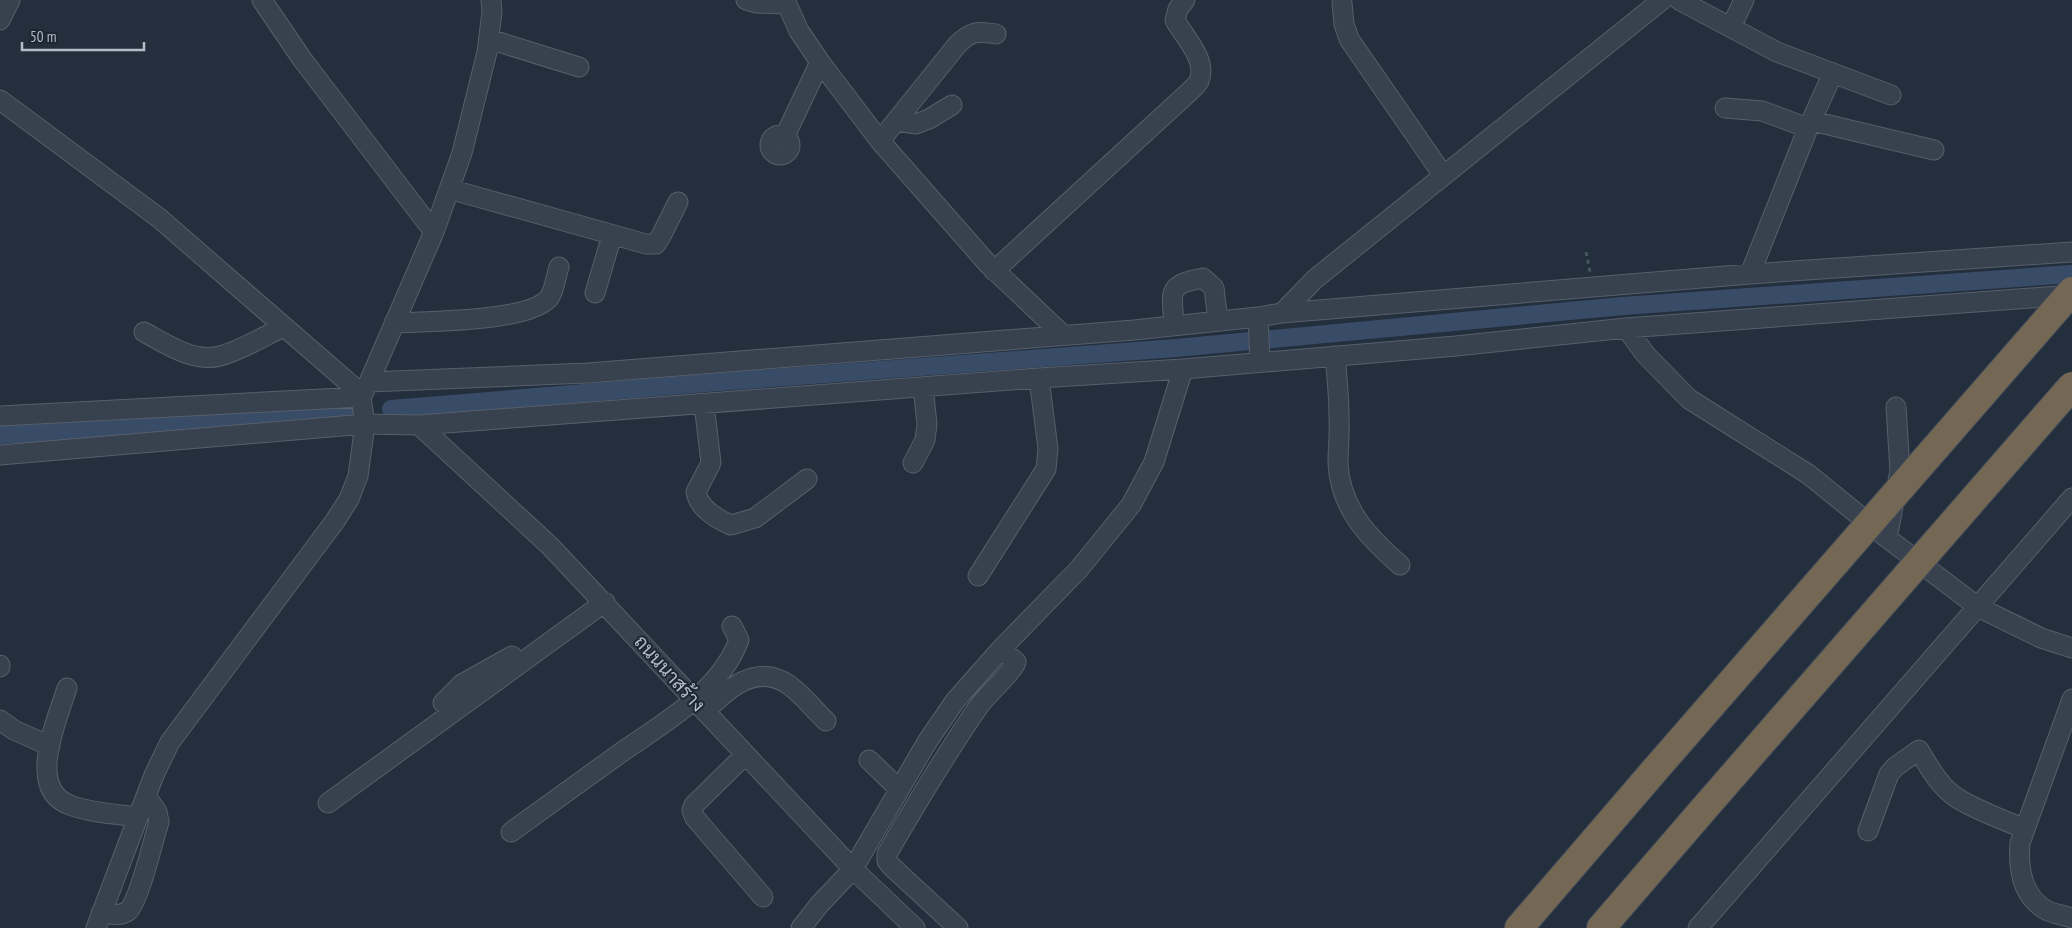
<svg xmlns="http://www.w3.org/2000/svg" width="2072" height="928" viewBox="0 0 2072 928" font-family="'PT Sans Narrow',Sarabun,sans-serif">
<rect width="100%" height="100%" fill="#242f3e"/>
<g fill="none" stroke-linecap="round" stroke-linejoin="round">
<!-- canal -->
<path stroke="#394c67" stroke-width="18" d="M 391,409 L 706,383 L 1176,348 L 1623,306 L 2072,274
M 0,435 L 137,428 L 347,413"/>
<defs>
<path id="minor" d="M 262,0 L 302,59 L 434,232
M 746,0 L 756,3 L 786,4
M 785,0 L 799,31 L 820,62 L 880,141 L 988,264 L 1063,335
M 1679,0 L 1777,52 L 1891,95
M 1342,3 L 1344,24 L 1349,39 L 1443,175
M 0,20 L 10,0
M 1731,27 L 1744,0
M 489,39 L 579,67
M 0,100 L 159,218 L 357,390 L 361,397 L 365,424 L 358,476 L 349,499 L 335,521 L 170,742 L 154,775 L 96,928
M 1725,108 L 1762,111 L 1808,128
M 896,121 L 916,124 L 929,119 L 952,105
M 1812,121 L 1934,150
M770 145a10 10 0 1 1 20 0a10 10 0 1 1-20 0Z
M 785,136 L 820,62
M 880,141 L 957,45 C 971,31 977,31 996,34
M 449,189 L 646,244 L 656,244 L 661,236 L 678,202
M 994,271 L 1188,93 C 1191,90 1197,85 1199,81 C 1208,60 1184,37 1175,20 L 1178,9 L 1185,0
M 1750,274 L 1808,128 L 1833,73
M 595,293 L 612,235
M 1282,313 L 1750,274 L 2072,252
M 1258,317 L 1260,361
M 394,323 C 427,321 526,322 548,299 C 554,293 556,276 559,267
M 1174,325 C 1172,291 1166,285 1203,278 L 1214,288 L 1218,321
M 1626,328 L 1646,355 L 1689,399 L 1808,474 L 1887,538 L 1978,607 L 2041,638 L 2072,648
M 144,332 C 166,344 194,363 220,356 C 242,350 263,337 283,327
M 1335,356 C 1337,376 1339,396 1339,417 C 1340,432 1338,448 1338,463 C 1340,508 1368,537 1400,565
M 369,382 L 588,373 L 1134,330 L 1258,317 L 1282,313 L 1315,279 L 1662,0
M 704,404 L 711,463 L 696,492 C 699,508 717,519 731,525 L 755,518 L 807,479
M 0,416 L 361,397 L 369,382 L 434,232 L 462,153 L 487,52 L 492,12 L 491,0
M 419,425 L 550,546 L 853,869 L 915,928
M 0,455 L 365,424 L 419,425 L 1039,378 L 1183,369 L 1456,346 L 1626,328 L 2072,295
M 913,463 L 925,440 L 927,424 L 923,387
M 1887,538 L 1900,471 L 1896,407
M 978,576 L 1046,469 L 1048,449 L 1039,378
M 0,667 L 0,665
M 67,688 C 58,718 25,789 70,805 C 91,813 116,814 138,817
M 2072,699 L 2020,843 C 2018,868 2022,896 2046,910 C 2053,914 2064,915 2072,918
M 443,703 L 462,684 L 512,656
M 705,712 C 727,689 757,662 789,685 C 803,695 814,710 826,721
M 0,720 L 14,730 L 50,746
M 745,755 L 694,805 L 692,810 L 695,818 L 763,897
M 869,760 L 899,789
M 328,803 L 605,602
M 1868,831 L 1889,774 L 1895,767 L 1919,750 C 1927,764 1936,780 1948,791 C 1962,805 2006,821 2025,829
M 511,832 C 547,806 583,780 619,754 C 663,723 719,693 739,640 L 732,626
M 101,913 C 110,914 120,917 128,911 C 140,899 153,840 159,822 L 157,812 L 146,796
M 801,928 L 819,905 L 853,869 L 927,742 L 955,701 L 1001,649 L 1079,569 L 1131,505 L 1154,462 L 1183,369
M 958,928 L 892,867 L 887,861 L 887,854 C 916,804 946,753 979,706 C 986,696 1015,669 1016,662 L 1001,649
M 1698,928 L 2072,498"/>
<path id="highway" d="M 1519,928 L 1654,771
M 1601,928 L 1702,811"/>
</defs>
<!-- minor casing -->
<use href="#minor" stroke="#565f6c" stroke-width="21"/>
<!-- highway casing -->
<use href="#highway" stroke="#434c59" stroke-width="30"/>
<!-- path -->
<path stroke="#44595c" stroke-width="3" stroke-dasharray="4 4" stroke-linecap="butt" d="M 1586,252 L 1590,272"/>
<!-- minor -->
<use href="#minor" stroke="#38414e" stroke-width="19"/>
<!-- highway -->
<use href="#highway" stroke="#746855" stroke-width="28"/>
<defs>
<path id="highway-bridge" d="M 1654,771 L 2072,291
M 1702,811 L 2072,386"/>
</defs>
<!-- highway-bridge casing -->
<use href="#highway-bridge" stroke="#434c59" stroke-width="30" stroke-linecap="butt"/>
<!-- highway-bridge -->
<use href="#highway-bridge" stroke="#746855" stroke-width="28"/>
</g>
<g text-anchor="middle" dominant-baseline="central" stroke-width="4" stroke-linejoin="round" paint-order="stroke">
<!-- street labels -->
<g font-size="19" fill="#b4bcc9" stroke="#1d2633">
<text transform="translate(670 673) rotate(48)">ถนนนาสร้าง</text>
</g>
</g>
<!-- scale -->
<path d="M22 42v8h122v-8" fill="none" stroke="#b4bcc9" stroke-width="2.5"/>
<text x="30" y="42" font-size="15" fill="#b4bcc9" stroke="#1d2633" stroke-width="4" paint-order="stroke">50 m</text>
</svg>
